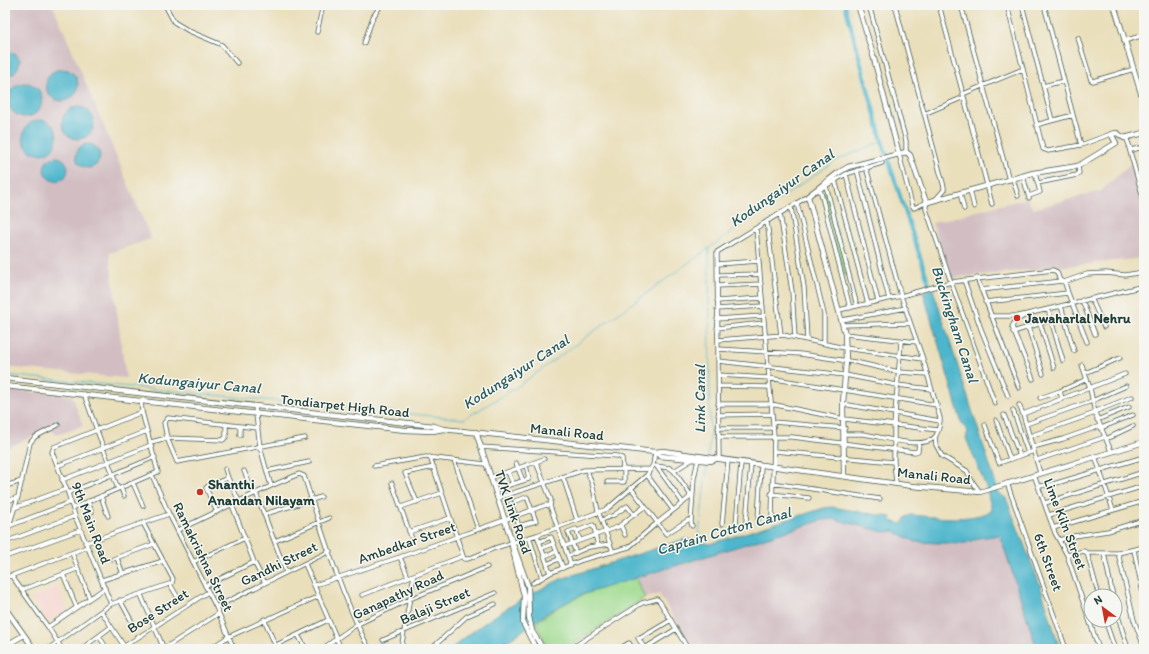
<svg xmlns="http://www.w3.org/2000/svg" width="1149" height="654" viewBox="0 0 1149 654" font-family="Itim,sans-serif">
<rect width="100%" height="100%" fill="#f6f6f2"/>
<filter id="ink" filterUnits="userSpaceOnUse"><feTurbulence type="fractalNoise" baseFrequency=".025" numOctaves="2"/><feDisplacementMap in="SourceGraphic" scale="8" xChannelSelector="R" yChannelSelector="G"/><feConvolveMatrix kernelMatrix="1 2 1 2 8 2 1 2 1" color-interpolation-filters="sRGB"/></filter>
<filter id="wash" filterUnits="userSpaceOnUse"><feTurbulence type="fractalNoise" baseFrequency=".012" numOctaves="4" result="noise"/><feDisplacementMap in="SourceGraphic" scale="16" xChannelSelector="R" yChannelSelector="G"/><feGaussianBlur stdDeviation="0.9" result="paint"/><feColorMatrix in="noise" values="0 0 0 0 0 0 0 0 0 0 0 0 0 0 0 0 0 1.4 0 .05"/><feComposite in="paint" operator="in"/></filter>
<g filter="url(#wash)">
<rect width="100%" height="100%" fill="#eadfbb"/>
<!-- built -->
<path fill="#f7d0ca" d="M 58,586 L 67,610 L 48,622 L 31,599 Z"/>
<!-- industrial -->
<path fill="#d2bec2" d="M 5,5 L 53,5 L 151,239 L 109,253 L 126,378 L 5,367 Z
M 1132,162 L 1144,205 L 1144,258 L 952,278 L 932,223 L 1027,198 L 1033,209 L 1101,191 Z
M 5,390 L 72,395 L 83,426 L 56,435 L 50,428 L 5,449 Z
M 834,519 L 884,532 L 895,531 L 966,543 L 978,538 L 1001,535 L 1037,649 L 694,649 L 659,594 L 645,598 L 635,577 L 823,520 Z"/>
<!-- green -->
<path fill="#9fda8e" stroke="#5f8c61" d="M 826,192 L 849,274 L 844,275 L 822,193 Z
M 635,577 L 645,598 L 565,649 L 548,649 L 536,623 C 565,599 599,588 635,577 Z"/>
<!-- water -->
<path fill="#4eb6cc" stroke="#367a80" d="M 5,51 L 15,53 L 20,60 L 18,68 L 13,74 L 5,75 Z
M46 85a16 16 0 1 1 32 0a16 16 0 1 1-32 0Z
M8 100a17 17 0 1 1 34 0a17 17 0 1 1-34 0Z
M62 123a16 16 0 1 1 32 0a16 16 0 1 1-32 0Z
M23 137a17 17 0 1 1 34 0a17 17 0 1 1-34 0Z
M76 156a12 12 0 1 1 24 0a12 12 0 1 1-24 0Z
M44 169a12 12 0 1 1 24 0a12 12 0 1 1-24 0Z
M 933,289 L 999,494 L 1006,498 L 1040,585 L 1060,649 L 1037,649 L 1000,535 L 978,538 L 966,543 L 941,543 L 916,542 L 897,533 L 895,531 L 884,532 L 834,519 L 823,520 L 581,595 L 550,611 L 497,649 L 451,649 C 483,621 523,597 561,579 L 685,539 L 710,544 L 824,508 L 832,507 L 891,517 L 891,521 L 902,524 L 906,517 L 911,515 C 938,517 966,522 992,511 L 986,487 L 966,438 L 968,431 L 962,424 L 923,292 Z"/>
<g fill="none" stroke-linecap="round" stroke-linejoin="round">
<!-- stream -->
<path stroke="#4eb6cc" stroke-width="1" d="M 5,375 L 464,419 L 517,387 L 709,248 L 835,161 L 882,141
M 708,456 L 710,438 L 709,249
M 698,543 L 707,463"/>
<!-- canal -->
<path stroke="#4eb6cc" stroke-width="4" d="M 845,5 L 882,141 L 931,290"/>
</g>
</g>
<g filter="url(#ink)">
<g fill="none" stroke-linecap="round" stroke-linejoin="round">
<defs>
<path id="street" d="M 165,5 L 174,22 L 189,31 L 222,45 L 237,63
M 869,5 L 906,141 L 906,152
M 895,5 L 944,187 L 944,190 L 936,199
M 939,5 L 963,94
M 961,5 L 1009,180
M 1022,5 L 1052,120
M 317,32 L 323,5
M 1078,38 L 1091,80 L 1093,81 L 1134,69
M 1124,41 L 1144,35
M 364,43 L 373,17 L 381,5
M 1023,69 L 1043,149 L 1048,151 L 1081,145
M 1064,81 L 1073,115
M 1043,86 L 1064,81 L 1044,5
M 964,97 L 992,204
M 924,114 L 964,97 L 963,94 L 1023,69 L 1007,5
M 1036,125 L 1073,115 L 1081,145 L 1111,134
M 1126,137 L 1131,150 L 1144,147
M 1129,148 L 1144,201
M 1142,148 L 1144,156
M 899,154 L 912,205 L 914,208 L 927,202
M 857,170 L 889,299
M 846,174 L 878,301
M 1023,176 L 1029,198
M 1013,179 L 1018,196
M 835,180 L 868,304
M 1038,183 L 1077,175 L 1079,173 L 1078,166
M 826,186 L 857,306
M 820,189 L 850,308
M 970,190 L 974,207
M 817,191 L 846,174 L 882,163
M 960,193 L 964,209
M 1029,196 L 1040,192 L 1035,173
M 928,202 L 926,205 L 926,209 L 951,282 L 1053,270 L 1057,272 L 1060,281
M 797,203 L 824,314 L 824,342
M 791,207 L 804,287 L 807,339
M 780,213 L 792,291 L 795,337
M 767,221 L 781,335
M 756,228 L 774,436 L 772,517
M 717,264 L 759,261
M 717,275 L 760,274
M 977,278 L 1019,388
M 964,280 L 981,329 L 1008,396
M 1064,282 L 1087,274 L 1106,273 L 1125,275 L 1144,272
M 717,286 L 761,284
M 981,290 L 1062,281 L 1065,283 L 1068,293
M 1091,298 L 1104,327
M 1082,300 L 1095,334
M 717,301 L 762,298
M 985,302 L 1068,293 L 1087,342
M 1061,306 L 1074,351
M 717,309 L 763,306
M 839,310 L 901,296 L 951,282 L 995,404
M 990,316 L 1019,316 L 1144,286
M 1024,316 L 1015,321 L 1012,327 L 1033,379
M 717,319 L 763,316
M 842,320 L 906,308
M 1051,320 L 1063,361
M 1040,323 L 1054,368
M 844,325 L 910,323
M 1028,327 L 1043,374
M 717,328 L 764,323
M 1013,332 L 1051,320 L 1048,309
M 845,334 L 917,342
M 718,340 L 783,335 L 845,348 L 923,359
M 718,349 L 800,354 L 855,362 L 899,372 L 927,374
M 718,361 L 845,375 L 897,385 L 931,389
M 1082,365 L 1090,388 L 1095,413 L 1111,451
M 1085,373 L 1120,358
M 718,375 L 769,378 L 937,405
M 718,386 L 769,387
M 84,394 L 118,489
M 1040,398 L 1060,391
M 1062,399 L 1060,391 L 1087,379
M 718,404 L 771,404 L 844,419 L 938,430
M 843,404 L 940,421 L 940,418 L 923,359 L 901,296 L 866,167
M 1019,405 L 1023,414
M 255,407 L 260,447 L 271,486 L 256,493 L 286,572
M 1013,410 L 1028,453
M 1094,412 L 1132,397
M 718,415 L 772,414
M 1004,415 L 1020,456
M 996,420 L 1010,459
M 1097,420 L 1129,407
M 773,422 L 845,428
M 1026,424 L 1092,401 L 1126,386
M 985,425 L 999,463 L 1034,451
M 258,428 L 168,418 L 164,423 L 167,438 L 177,462 L 305,438
M 718,428 L 773,428
M 1101,428 L 1133,415
M 844,434 C 851,434 857,434 863,434 C 881,436 919,450 934,438 C 939,433 939,427 940,421
M 240,435 L 240,426
M 1030,436 L 1095,413
M 718,437 L 792,437 L 915,452 L 918,451 L 919,443
M 935,437 L 936,445 L 942,456 L 967,471 L 972,481 L 980,492
M 1106,439 L 1133,426
M 151,442 L 167,438 L 223,440 L 226,437 L 226,424
M 480,447 L 617,456 L 622,458 L 623,470
M 1033,447 L 1063,439 L 1100,426
M 774,451 L 894,462
M 1095,456 L 1113,510
M 430,457 L 463,556
M 719,459 L 717,252 L 810,195
M 454,460 L 478,529
M 1037,460 L 1105,437
M 536,462 L 551,500 L 550,506
M 516,463 L 523,481
M 57,466 L 147,431
M 374,466 L 426,457 L 485,464
M 656,466 L 670,468 L 674,471
M 657,467 L 683,503
M 225,469 L 228,478
M 587,470 L 593,487 L 598,511 L 613,552
M 244,471 L 254,494
M 267,471 L 309,462
M 508,472 L 513,484
M 1040,473 L 1023,414 L 1125,374
M 500,474 L 506,486 L 529,479 L 526,465
M 152,475 L 169,514 L 216,607 L 234,649
M 647,475 L 673,510
M 1034,475 L 1055,533 L 1067,555 L 1099,649
M 563,477 L 577,520
M 490,478 L 544,459
M 62,480 L 151,445
M 607,482 L 624,482 L 624,470
M 133,483 L 143,506
M 392,483 L 412,539
M 772,483 L 880,499
M 896,483 L 894,462 L 894,426 L 901,342
M 1007,483 L 1066,649
M 5,486 L 22,481
M 271,486 L 299,474 L 304,476 C 323,535 341,594 369,649
M 1039,486 L 1050,485 L 1144,457
M 121,488 L 124,496
M 631,488 L 666,534 L 688,520
M 68,493 L 155,457
M 771,494 L 809,498
M 101,496 L 108,516
M 497,498 L 584,470 L 651,469
M 88,501 L 92,512
M 5,502 L 18,497
M 417,502 L 405,473 L 434,467
M 511,503 L 519,526 L 536,521 L 527,497 L 515,501
M 1045,503 L 1144,472
M 232,505 L 254,562 L 265,583
M 401,507 L 442,493
M 14,508 L 66,489
M 73,508 L 158,472 L 142,412 L 141,400
M 217,512 L 206,488 L 208,486 L 228,478 L 239,501
M 265,514 L 321,497
M 1049,515 L 1144,486
M 5,516 L 13,513
M 758,519 L 761,466
M 602,520 L 614,515 L 627,506 L 634,515
M 746,522 L 751,464
M 722,524 L 728,461
M 736,524 L 741,463
M 9,526 L 71,502
M 621,526 L 625,535
M 692,526 L 691,522 L 694,478 L 698,460
M 1053,528 L 1144,501
M 178,530 L 256,493
M 577,531 L 593,525 L 596,535
M 409,532 L 450,518
M 537,535 L 550,573
M 595,535 L 598,545
M 529,537 L 542,578
M 5,539 L 18,497 L 30,443 L 35,437 L 58,425
M 1059,540 L 1074,536 L 1108,531 L 1144,520
M 275,541 L 329,518
M 5,542 L 75,516
M 539,542 L 551,537 L 563,568
M 85,543 L 169,514
M 565,546 L 618,527 L 644,507
M 542,548 L 553,544
M 1134,550 L 1144,598
M 72,553 L 89,597
M 576,553 L 568,532 L 576,529 L 580,540
M 1087,553 L 1099,596
M 1104,553 L 1113,596
M 1118,553 L 1134,620 L 1144,647
M 1067,555 L 1084,551 L 1087,553 L 1118,553 L 1144,547
M 463,556 L 464,559 L 468,559 L 495,548 L 537,535 L 607,509 L 647,475 L 653,465 L 655,452
M 544,556 L 556,552
M 568,556 L 589,547 L 610,544
M 5,557 L 80,530
M 400,557 L 408,577
M 117,558 L 123,574
M 113,559 L 154,544
M 193,562 L 245,538
M 305,564 L 341,649
M 547,564 L 559,559
M 63,574 L 76,606
M 11,575 L 48,627 L 62,649
M 5,578 L 87,547
M 102,580 L 163,561
M 533,583 L 550,573 L 582,560 L 629,547 L 657,523 L 689,498 L 690,494 L 674,471 L 693,459
M 170,584 L 177,596
M 315,585 L 400,557 L 546,505 L 550,506 L 571,565
M 205,586 L 254,562
M 21,590 L 77,569
M 141,595 L 164,649
M 362,595 L 463,556
M 120,600 L 132,622
M 111,604 L 75,516 L 68,493 L 52,452 L 54,447 L 142,412
M 1115,606 L 1128,649
M 216,607 L 330,551
M 101,611 L 124,646
M 264,619 L 277,649
M 1105,620 L 1115,649
M 48,627 L 105,588
M 298,635 L 306,649
M 99,636 L 107,649
M 638,638 L 645,649
M 639,639 L 671,620
M 383,640 L 495,593
M 504,648 L 505,649
M 645,648 L 676,629
M 48,649 L 111,604 L 172,583 L 173,579 L 143,523
M 81,649 L 111,627
M 120,649 L 208,592
M 163,649 L 218,614
M 209,649 L 228,637 L 319,596
M 268,649 L 328,620
M 322,649 L 356,625 L 410,599 L 487,567
M 401,649 L 414,575
M 431,649 L 467,616 L 495,604
M 570,649 L 642,603 L 657,599 L 660,602 L 688,649
M 619,649 L 629,643 L 633,649"/>
<path id="secondary" d="M 1114,5 L 1144,103
M 899,154 L 906,152 L 910,155 L 925,199 L 928,202 L 1033,173 L 1078,166 L 1116,143 L 1111,134 L 1117,133 L 1124,138 L 1144,133
M 5,378 L 434,426 L 443,429 L 655,452 L 663,451 L 912,486 L 980,492 L 1144,442
M 5,386 L 405,430 L 433,431 L 443,429
M 476,432 L 512,542 L 528,586 L 529,617 L 532,631 L 543,649
M 655,452 L 660,456 L 711,461 L 716,459
M 844,476 L 843,404 L 846,361 L 845,334 L 808,196 L 838,173 L 848,167 L 899,154 L 873,55 L 858,5
M 512,546 L 524,596 L 523,623 L 536,649
M 5,608 L 34,649
M 5,646 L 24,635"/>
</defs>
<!-- street casing -->
<use href="#street" stroke="#3d5548" stroke-width="5"/>
<!-- secondary casing -->
<use href="#secondary" stroke="#3d5548" stroke-width="6"/>
<!-- street -->
<use href="#street" stroke="#fff" stroke-width="3.5"/>
<!-- secondary -->
<use href="#secondary" stroke="#fff" stroke-width="4.5"/>
</g>
</g>
<!-- markers -->
<g fill="#c8321e" stroke="#f6f6f2" stroke-width="1.5">
<circle cx="1017" cy="318" r="4"/>
<circle cx="200" cy="492" r="4"/>
</g>
<g text-anchor="middle" dominant-baseline="central" stroke-width="3" stroke-linejoin="round" paint-order="stroke">
<!-- poi labels -->
<g font-size="14" font-weight="bold" fill="#1f3d34" stroke="#f6f6f2" text-anchor="start">
<text x="1025" y="318">Jawaharlal Nehru</text>
<text x="208" y="484">Shanthi<tspan x="208" dy="16">Anandan Nilayam</tspan></text>
</g>
<!-- street labels -->
<g font-size="14" fill="#1f3d34" stroke="#f6f6f2">
<text transform="translate(345 406) rotate(6)">Tondiarpet High Road</text>
<text transform="translate(567 432) rotate(6)">Manali Road</text>
<text transform="translate(934 476) rotate(6)">Manali Road</text>
<text transform="translate(513 512) rotate(71)">TVK Link Road</text>
<text transform="translate(91 523) rotate(69)">9th Main Road</text>
<text transform="translate(1065 524) rotate(69)">Lime Kiln Street</text>
<text transform="translate(407 543) rotate(-19)">Ambedkar Street</text>
<text transform="translate(203 557) rotate(64)">Ramakrishna Street</text>
<text transform="translate(1048 562) rotate(70)">6th Street</text>
<text transform="translate(279 564) rotate(-26)">Gandhi Street</text>
<text transform="translate(398 595) rotate(-25)">Ganapathy Road</text>
<text transform="translate(435 606) rotate(-23)">Balaji Street</text>
<text transform="translate(158 611) rotate(-33)">Bose Street</text>
</g>
<!-- water labels -->
<g font-size="15" font-style="italic" fill="#2b5b5a" stroke="#f6f6f2">
<text transform="translate(782 188) rotate(-35)">Kodungaiyur Canal</text>
<text transform="translate(955 324) rotate(72)">Buckingham Canal</text>
<text transform="translate(516 372) rotate(-33)">Kodungaiyur Canal</text>
<text transform="translate(199 383) rotate(5)">Kodungaiyur Canal</text>
<text transform="translate(700 399) rotate(-90)">Link Canal</text>
<text transform="translate(724 531) rotate(-16)">Captain Cotton Canal</text>
</g>
</g>
<!-- margin -->
<rect width="1149" height="654" fill="none" stroke="#f6f6f2" stroke-width="20"/>
<!-- north arrow -->
<g transform="translate(1103 608) rotate(328)"><circle r="19" fill="#f6f6f2" stroke="#a0aca6"/>
<path d="M0-3L7 15L0 10L-7 15Z" fill="#c8321e"/>
<text y="-6" font-size="11" font-weight="bold" text-anchor="middle" fill="#1f3d34">N</text>
</g>
</svg>
